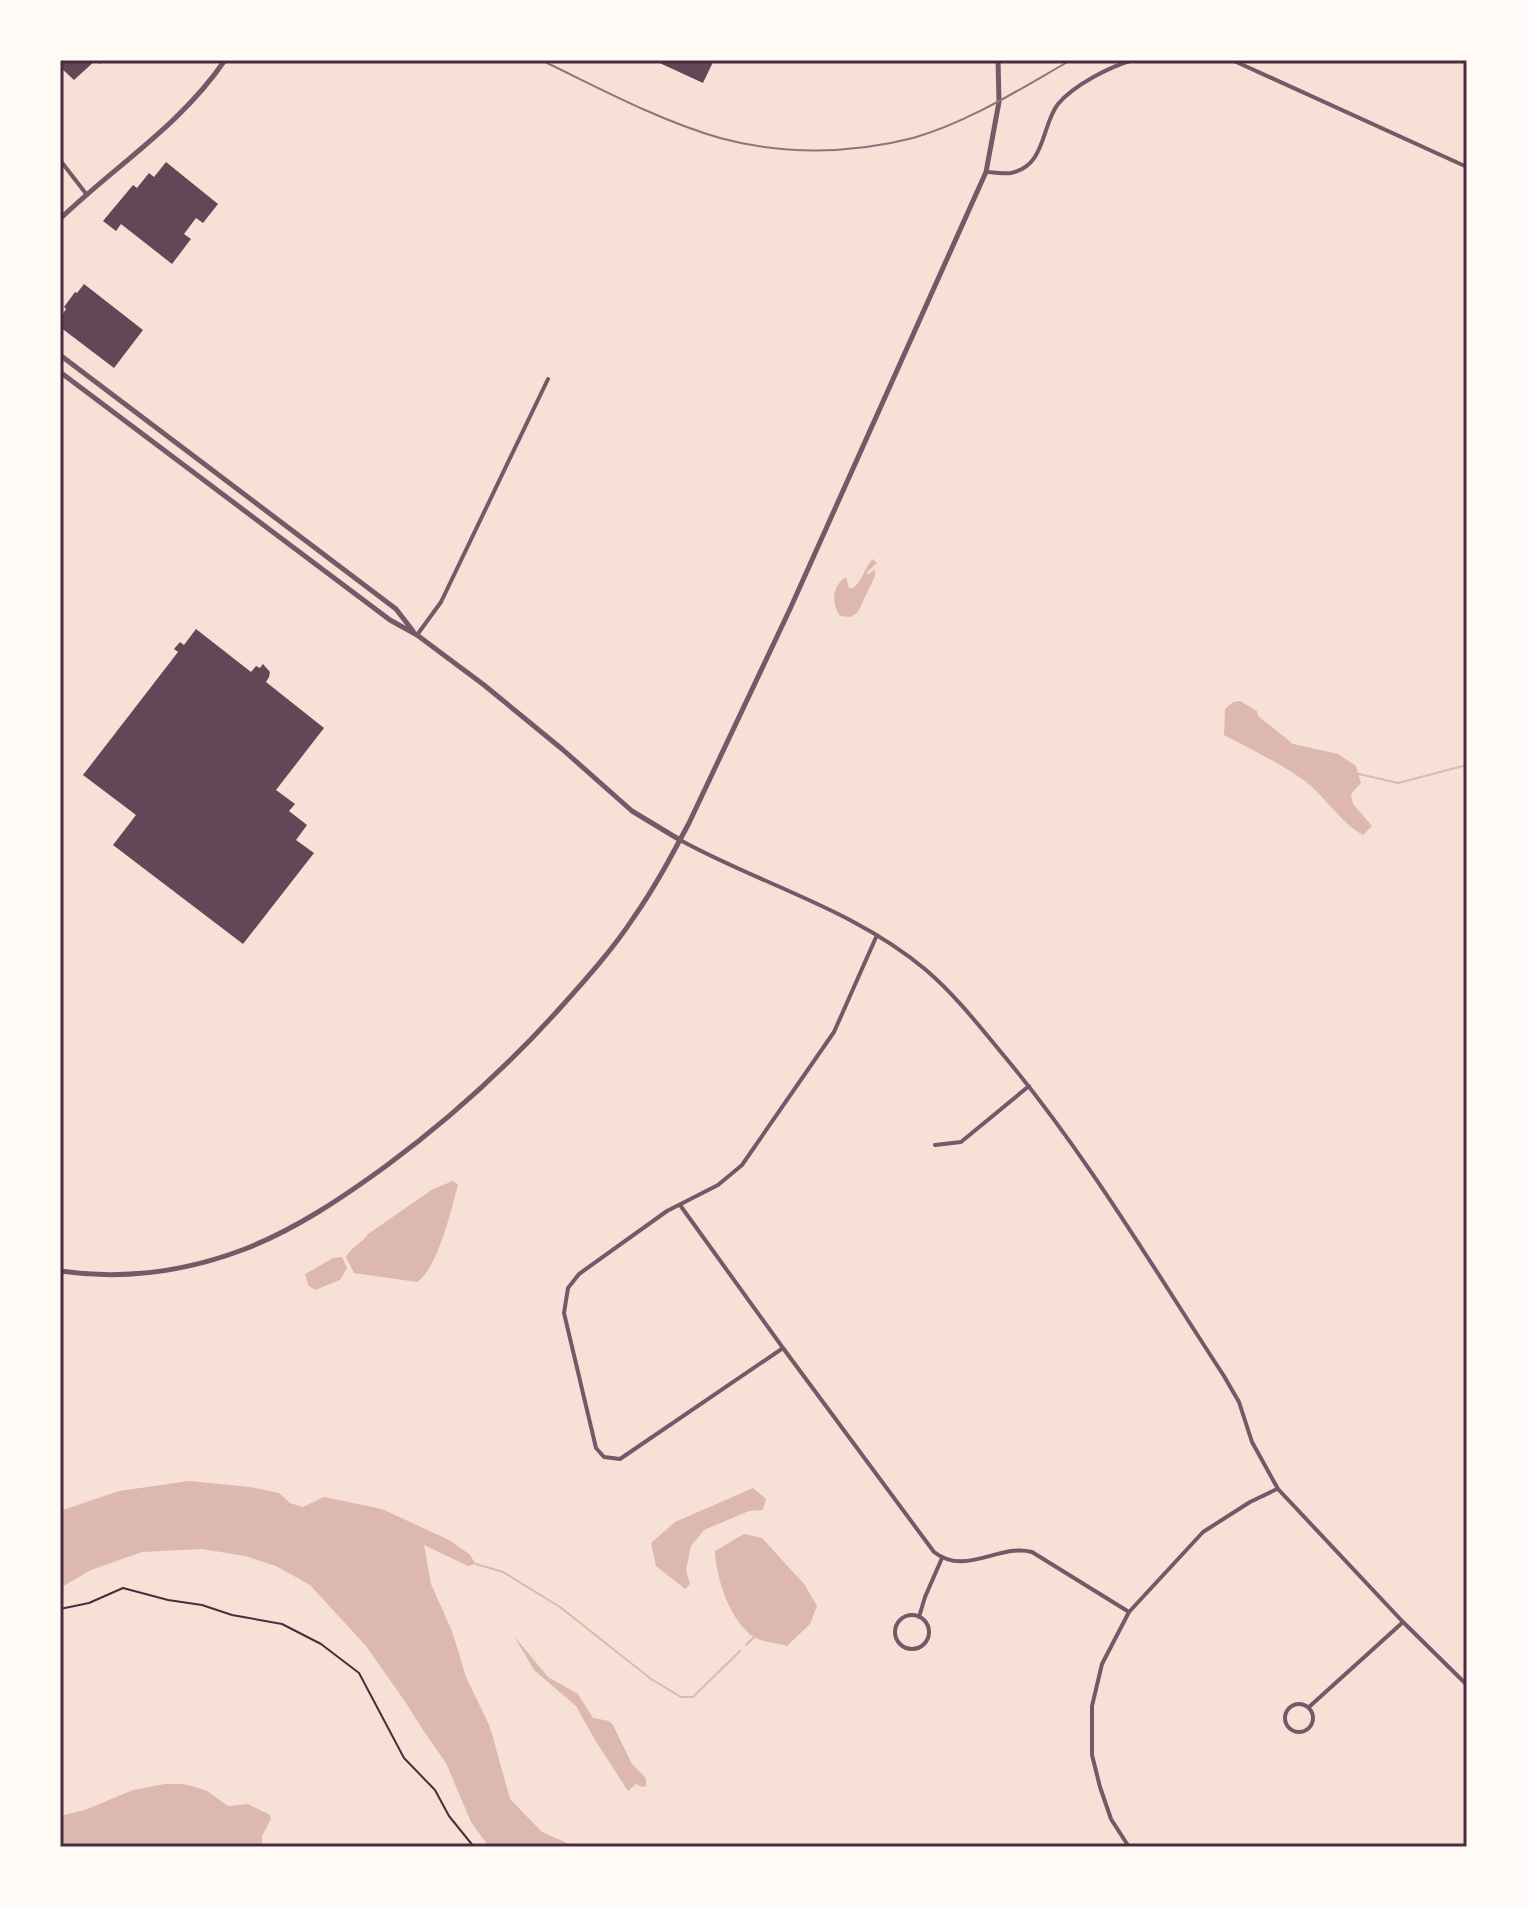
<svg xmlns="http://www.w3.org/2000/svg" width="1527" height="1907" viewBox="0 0 1527 1907" font-family="Mulish,sans-serif">
<rect width="100%" height="100%" fill="#f7e1d7"/>
<!-- water -->
<path fill="#dcb8b0" d="M 873,559 L 877,563 L 866,573 L 869,574 L 875,569 L 875,576 L 858,612 L 850,617 L 840,616 C 831,603 832,586 846,577 L 849,588 L 853,588 C 863,581 864,567 873,559 Z
M 1240,701 L 1257,711 L 1258,716 L 1293,744 L 1338,754 L 1356,766 L 1361,783 L 1351,794 L 1353,804 L 1372,826 L 1363,835 C 1338,821 1325,795 1302,779 C 1278,762 1250,749 1224,735 L 1225,709 L 1233,702 Z
M 453,1181 L 458,1185 C 451,1210 438,1268 417,1282 L 354,1273 L 346,1257 C 351,1247 362,1243 368,1234 L 433,1189 Z
M 342,1257 L 347,1268 L 340,1280 L 315,1290 L 308,1285 L 305,1274 L 333,1258 Z
M 189,1481 L 250,1487 L 279,1493 L 290,1503 L 303,1507 L 324,1497 L 382,1509 L 449,1540 L 469,1554 L 476,1564 L 468,1566 L 424,1545 L 431,1584 L 452,1631 L 466,1677 L 490,1727 L 510,1799 L 542,1832 L 576,1847 L 489,1847 L 471,1822 L 446,1763 L 423,1730 L 406,1703 L 366,1646 L 310,1585 L 276,1566 L 245,1556 L 202,1549 L 142,1552 L 91,1570 L 60,1588 L 60,1511 L 119,1491 Z
M 753,1488 L 766,1499 L 763,1510 L 749,1511 L 704,1530 L 691,1546 L 686,1570 L 690,1584 L 685,1589 L 656,1566 L 651,1543 L 675,1522 Z
M 744,1534 L 762,1538 L 805,1585 L 817,1606 L 810,1624 L 787,1646 C 776,1643 760,1642 751,1635 C 729,1618 716,1577 715,1551 Z
M 514,1636 L 548,1677 L 578,1694 L 593,1718 L 609,1721 L 613,1725 L 632,1764 L 646,1778 L 646,1786 L 642,1787 L 636,1784 L 628,1791 L 595,1740 L 576,1706 L 534,1670 Z
M 165,1784 L 182,1784 L 195,1787 L 207,1791 L 228,1806 L 248,1804 L 270,1815 L 271,1819 L 262,1836 L 262,1847 L 60,1847 L 60,1816 L 85,1810 L 133,1790 Z"/>
<g fill="none" stroke-linecap="round" stroke-linejoin="round">
<!-- stream -->
<path stroke="#dcb8b0" stroke-width="2" d="M 1359,774 L 1398,783 L 1467,765
M 476,1564 L 503,1572 L 560,1607 L 651,1679 L 681,1697 L 693,1697 L 740,1651
M 746,1645 L 754,1637"/>
</g>
<!-- building -->
<path fill="#644757" d="M 64,60 L 104,60 L 100,64 L 96,60 L 74,80 L 60,67 Z
M 653,60 L 714,60 L 703,83 Z
M 166,162 L 218,204 L 203,223 L 196,218 L 184,234 L 191,239 L 172,264 L 121,224 L 116,231 L 103,221 L 133,185 L 137,188 L 149,173 L 154,177 Z
M 84,284 L 143,330 L 114,368 L 60,327 L 60,318 L 66,309 L 64,307 L 75,292 L 77,293 Z
M 196,629 L 251,672 L 256,666 L 260,668 L 263,664 L 270,672 L 269,677 L 266,682 L 324,728 L 276,790 L 295,804 L 289,811 L 307,825 L 296,840 L 314,853 L 243,944 L 113,845 L 136,815 L 83,775 L 178,652 L 174,649 L 180,642 L 184,645 Z"/>
<g fill="none" stroke-linecap="round" stroke-linejoin="round">
<!-- path -->
<path stroke="#4a2c40" stroke-width="2" d="M 60,1609 L 89,1603 L 123,1588 L 168,1600 L 202,1605 L 232,1615 L 282,1624 L 321,1644 L 359,1673 L 404,1758 L 435,1790 L 449,1816 L 474,1847"/>
<!-- minor -->
<path stroke="#755966" stroke-width="4" d="M 1232,60 L 1467,167
M 60,160 L 87,195
M 986,172 C 994,172 1004,174 1011,173 C 1046,166 1041,126 1058,104 C 1074,85 1109,67 1133,60
M 417,635 L 441,602 L 548,379
M 680,840 C 762,885 854,909 926,970 C 954,994 977,1023 1000,1051 C 1085,1152 1152,1266 1224,1376 L 1239,1402 L 1252,1442 L 1278,1489 L 1403,1622 L 1467,1685
M 935,1145 L 961,1142 L 1029,1086
M 680,1205 L 783,1348 L 934,1552 C 966,1577 999,1543 1032,1552 L 1129,1612
M 783,1348 L 620,1459 L 604,1457 L 596,1448 L 564,1313 L 568,1288 L 579,1274 L 667,1211 L 718,1185 L 742,1165 L 834,1032 L 877,935
M895 1632a17 17 0 1 1 34 0a17 17 0 1 1-34 0Z
M 919,1617 L 925,1597 L 942,1558
M1285 1718a14 14 0 1 1 28 0a14 14 0 1 1-28 0Z
M 1309,1707 L 1402,1623
M 1129,1847 L 1111,1819 L 1100,1787 L 1092,1755 L 1092,1706 L 1102,1664 L 1129,1612 L 1203,1532 L 1250,1502 L 1277,1489"/>
<!-- tertiary -->
<path stroke="#755966" stroke-width="5" d="M 60,219 C 115,166 181,125 225,60
M 60,355 L 396,609 L 413,631
M 60,372 L 390,620 L 417,635 L 484,685 L 562,749 L 632,811 L 680,840
M 60,1271 C 123,1280 185,1272 245,1249 C 296,1229 342,1198 386,1166 C 450,1119 508,1066 561,1007 C 587,978 613,949 634,917 C 655,887 672,855 689,823 L 790,609 L 986,172 L 999,102 L 998,60"/>
<!-- rail -->
<path stroke="#8f747c" stroke-width="2" d="M 541,60 C 599,88 658,120 720,138 C 781,155 851,154 913,138 C 969,122 1020,89 1071,60"/>
</g>
<!-- border -->
<rect width="1527" height="1907" fill="none" stroke="#fffaf5" stroke-width="124"/>
<rect x="62" y="62" width="1403" height="1783" fill="none" stroke="#4a2c40" stroke-width="3"/>
</svg>
